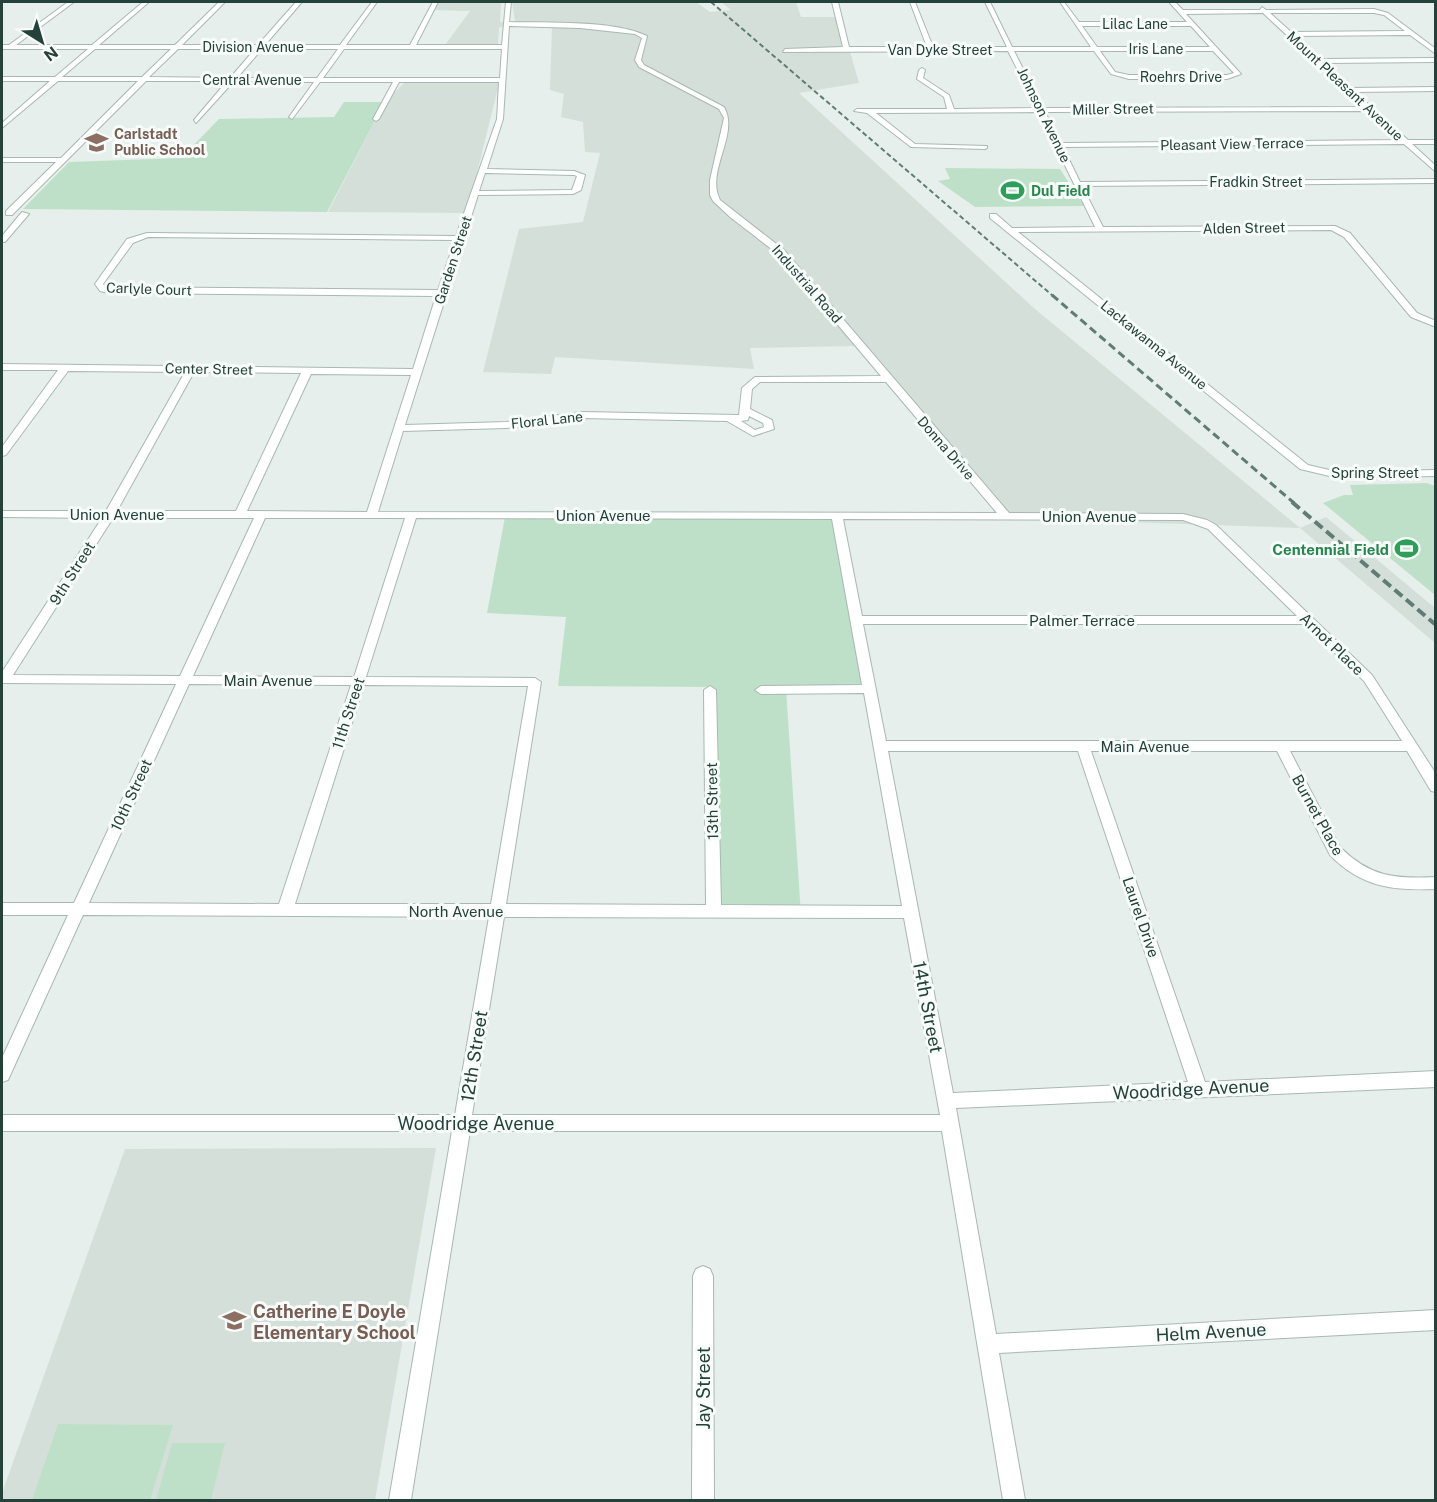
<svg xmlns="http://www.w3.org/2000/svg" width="1437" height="1502" viewBox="0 0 1437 1502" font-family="'Public Sans',sans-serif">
<rect width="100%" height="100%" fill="#e6efeb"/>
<!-- built -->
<path fill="#d4dfda" d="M 433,2 L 501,2 L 500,22 L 515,21 L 512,2 L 696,2 L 710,12 L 731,10 L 721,2 L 796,2 L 801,17 L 840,17 L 859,83 L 799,93 L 1035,309 L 1300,528 L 1326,517 L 1435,608 L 1435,643 L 1300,528 L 1005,518 L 857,346 L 750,348 L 754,369 L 555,357 L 551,374 L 483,372 L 519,229 L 583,222 L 600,153 L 585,152 L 583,122 L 561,117 L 564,94 L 550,90 L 552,25 L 499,27 L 498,45 L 445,45 L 470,11 L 431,10 Z
M 500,80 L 467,213 L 328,212 L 385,102 L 404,83 Z
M 436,1148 L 375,1500 L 2,1500 L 2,1493 L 125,1149 Z"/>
<!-- green -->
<path fill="#bfe0c8" d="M 344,102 L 385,102 L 327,212 L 23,209 L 69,162 L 181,158 L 219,119 L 334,117 Z
M 945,168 L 1060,169 L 1084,206 L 975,207 L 938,181 L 950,179 Z
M 1427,483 L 1435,486 L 1435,595 L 1323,503 L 1344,495 L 1353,495 L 1350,485 Z
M 505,517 L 842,519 L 868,693 L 786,689 L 801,915 L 708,915 L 714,687 L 558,686 L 566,617 L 487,613 Z
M 58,1424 L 173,1425 L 150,1500 L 32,1500 Z
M 172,1443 L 225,1443 L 211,1500 L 156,1500 Z"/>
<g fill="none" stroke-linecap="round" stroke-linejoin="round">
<defs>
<path id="street" d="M 68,2 L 74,2 L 16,45 L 92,45 L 143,2 L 149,2 L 99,45 L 175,45 L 219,2 L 225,2 L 182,45 L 258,45 L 296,2 L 302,2 L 265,45 L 340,45 L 372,2 L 377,2 L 346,45 L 410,45 L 433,2 L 438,2 L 416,45 L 502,45 L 506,2 L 511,2 L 509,22 C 547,23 614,20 647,36 L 641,60 L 644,65 L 724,107 C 740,135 705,171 720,200 L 784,250 L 1009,513 L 1183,514 L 1207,520 L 1216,525 L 1372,675 L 1436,774 L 1436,792 L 1431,791 L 1407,751 L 1290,751 L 1340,847 C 1370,877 1395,879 1436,877 L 1436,889 C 1393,891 1361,887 1330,855 L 1277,751 L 1091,751 L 1205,1082 L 1436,1071 L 1436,1087 L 956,1108 L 996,1334 L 1436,1310 L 1436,1330 L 999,1353 L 1025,1500 L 1003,1500 L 942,1131 L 470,1131 L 411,1500 L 389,1500 L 452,1131 L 2,1131 L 2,1115 L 455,1115 L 489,917 L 83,915 L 8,1080 L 2,1082 L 2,1058 L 68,915 L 2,915 L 2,903 L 74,903 L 176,684 L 2,683 L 2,672 L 102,518 L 2,517 L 2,511 L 106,511 L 185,372 L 68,371 L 6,455 L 2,456 L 2,447 L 58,370 L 2,370 L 2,364 L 413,369 L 436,296 L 108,293 L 100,291 L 95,284 L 127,239 L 147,233 L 456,236 L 497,119 L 499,82 L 399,82 L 379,119 L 376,121 L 373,119 L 393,82 L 320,82 L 292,119 L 289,117 L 314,82 L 234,81 L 196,123 L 194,120 L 227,81 L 146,81 L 12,215 L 6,215 L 6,211 L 56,162 L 2,162 L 2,158 L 61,158 L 138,81 L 58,81 L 2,128 L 2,123 L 50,81 L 2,81 L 2,77 L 55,77 L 88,49 L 2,49 L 2,45 L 9,45 ZM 509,26 L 580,28 L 635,34 L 642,38 L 635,60 L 639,67 L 719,109 L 724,118 L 710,180 L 710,195 L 713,201 L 730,217 L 778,254 L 881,376 L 755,377 L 742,388 L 739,415 L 581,412 L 506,422 L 405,425 L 478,195 L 573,194 L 581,190 L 585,175 L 574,171 L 487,169 L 503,119 ZM 95,49 L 171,49 L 142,77 L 62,77 ZM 178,49 L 255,49 L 230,78 L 149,77 ZM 262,49 L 338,49 L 317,78 L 237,78 ZM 344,49 L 502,49 L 500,78 L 323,78 ZM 485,173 L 574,175 L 577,176 L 572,190 L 479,191 ZM 148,237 L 455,240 L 438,290 L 106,287 L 103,284 L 133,243 ZM 194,372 L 301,373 L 236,511 L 117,511 ZM 311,374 L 411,375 L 367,512 L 247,511 ZM 760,382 L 886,382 L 997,513 L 378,512 L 403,431 L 506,428 L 581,418 L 727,421 L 753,436 L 774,429 L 772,420 L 750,409 L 752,389 ZM 749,416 L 763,423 L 764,427 L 755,430 L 741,421 L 748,420 ZM 113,518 L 254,518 L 180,676 L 13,675 ZM 265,518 L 405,518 L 354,677 L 193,676 ZM 416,518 L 832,519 L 862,685 L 761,686 L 755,690 L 761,694 L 864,693 L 902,906 L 721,905 L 716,690 L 710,686 L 704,690 L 706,905 L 506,904 L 541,682 L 535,678 L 366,677 ZM 843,519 L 1183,520 L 1208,529 L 1297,616 L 862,616 ZM 863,624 L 1305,624 L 1364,681 L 1402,741 L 886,741 ZM 189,684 L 351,685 L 279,904 L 89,903 ZM 364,685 L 528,686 L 491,904 L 295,904 ZM 888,751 L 1078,751 L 1188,1082 L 953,1093 ZM 504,917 L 904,918 L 940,1115 L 472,1115 Z
M 832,2 L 838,2 L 849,47 L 927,47 L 910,2 L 915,2 L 933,47 L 1007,47 L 985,2 L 990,2 L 1012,47 L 1091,47 L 1060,2 L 1064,2 L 1079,22 L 1187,22 L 1169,2 L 1175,2 L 1183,10 L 1260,10 L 1262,7 L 1266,10 L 1374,9 L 1388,13 L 1436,49 L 1436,54 L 1410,35 L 1294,36 L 1320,59 L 1436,58 L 1436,62 L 1324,63 L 1351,88 L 1436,87 L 1436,91 L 1355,92 L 1408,140 L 1436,140 L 1436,144 L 1412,144 L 1436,166 L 1436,172 L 1404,144 L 1063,147 L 1080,182 L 1436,179 L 1436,183 L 1082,186 L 1103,227 L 1335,226 L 1350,233 L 1417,313 L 1436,321 L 1436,327 L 1411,317 L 1344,237 L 1331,230 L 1018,232 L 1308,465 L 1338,472 L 1436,470 L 1436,476 L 1338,478 L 1300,469 L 990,218 L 990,214 L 996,214 L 1012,228 L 1095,227 L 1039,112 L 876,113 L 915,144 L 987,146 L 987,148 L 985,149 L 911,147 L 867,113 L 854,111 L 857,109 L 947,109 L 944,97 L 917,79 L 919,70 L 922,68 L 925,70 L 923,78 L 949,95 L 954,109 L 1037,108 L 1008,51 L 783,52 L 785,49 L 843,47 ZM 1263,13 L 1364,107 L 1043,108 L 1014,51 L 1094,51 L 1111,74 L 1129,79 L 1227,79 L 1241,74 L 1186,14 ZM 1270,13 L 1374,13 L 1384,15 L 1405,31 L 1291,32 ZM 1082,26 L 1191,26 L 1210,47 L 1097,47 ZM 1100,51 L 1213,51 L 1234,73 L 1227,75 L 1129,75 L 1115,72 ZM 1368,111 L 1400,140 L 1061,143 L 1045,112 Z
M 22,212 L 29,214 L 5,242 L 2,242 L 2,236 Z
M 703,1266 L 710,1269 L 713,1276 L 714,1500 L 692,1500 L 693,1276 L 696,1269 Z"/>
</defs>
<!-- street casing -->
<use href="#street" stroke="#a8b8b2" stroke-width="2"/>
<!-- street -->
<use href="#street" fill="#fff" fill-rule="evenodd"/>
<!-- rail-far2 -->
<path stroke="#5f7d75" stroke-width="2" stroke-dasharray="5 3" stroke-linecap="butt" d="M 711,2 L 1053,296"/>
<!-- rail-far1 -->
<path stroke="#5f7d75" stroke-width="3" stroke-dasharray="8 4.5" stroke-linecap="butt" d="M 1052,295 L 1294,503"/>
<!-- rail -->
<path stroke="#5f7d75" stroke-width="4" stroke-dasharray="10 5" stroke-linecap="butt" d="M 1292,502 L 1436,625"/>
</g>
<!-- icons -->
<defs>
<symbol id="school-bare" viewBox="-9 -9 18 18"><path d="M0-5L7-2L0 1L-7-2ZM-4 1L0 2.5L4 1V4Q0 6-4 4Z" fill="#8d6e63" stroke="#f7fbf9" stroke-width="2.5" paint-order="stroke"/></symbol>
<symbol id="stadium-bare" viewBox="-9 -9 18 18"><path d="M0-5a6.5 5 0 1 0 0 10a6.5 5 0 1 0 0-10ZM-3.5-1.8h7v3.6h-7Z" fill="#2e9e5b" stroke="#f7fbf9" stroke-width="2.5" paint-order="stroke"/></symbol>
</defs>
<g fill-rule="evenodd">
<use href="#school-bare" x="80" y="126" width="33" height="33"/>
<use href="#stadium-bare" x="996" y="174" width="33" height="33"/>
<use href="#stadium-bare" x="1390" y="532" width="33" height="33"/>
<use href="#school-bare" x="218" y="1304" width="33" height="33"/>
</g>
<g text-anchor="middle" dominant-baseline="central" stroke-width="6" stroke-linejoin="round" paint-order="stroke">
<!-- far-street labels -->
<g font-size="14" fill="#24423a" stroke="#f7fbf9">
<text x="1135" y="24">Lilac Lane</text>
<text x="253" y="47">Division Avenue</text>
<text x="1156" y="49">Iris Lane</text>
<text x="940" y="50">Van Dyke Street</text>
<text x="1181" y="77">Roehrs Drive</text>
<text x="252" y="80">Central Avenue</text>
<text transform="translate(1345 86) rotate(43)">Mount Pleasant Avenue</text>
<text transform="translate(1113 109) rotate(-1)">Miller Street</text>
<text transform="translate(1044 115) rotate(64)">Johnson Avenue</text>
<text transform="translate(1232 144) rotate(-1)">Pleasant View Terrace</text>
<text x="1256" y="182">Fradkin Street</text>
<text transform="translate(1244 228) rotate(-1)">Alden Street</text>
<text transform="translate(453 260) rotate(-72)">Garden Street</text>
<text transform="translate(807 284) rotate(49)">Industrial Road</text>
<text transform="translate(149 289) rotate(2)">Carlyle Court</text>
<text transform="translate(1154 345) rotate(39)">Lackawanna Avenue</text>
<text transform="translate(209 369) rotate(1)">Center Street</text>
<text transform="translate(547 420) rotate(-6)">Floral Lane</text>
<text transform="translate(946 448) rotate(49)">Donna Drive</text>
<text x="1375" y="473">Spring Street</text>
</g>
<!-- far-education labels -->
<g font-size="14" font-weight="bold" fill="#785e54" stroke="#f7fbf9" text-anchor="start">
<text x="114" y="134">Carlstadt<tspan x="114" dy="16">Public School</tspan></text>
</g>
<!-- far-leisure labels -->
<g font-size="14" font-weight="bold" fill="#27864d" stroke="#f7fbf9" text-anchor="start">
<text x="1031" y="191">Dul Field</text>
</g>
<!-- street labels -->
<g font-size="15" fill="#24423a" stroke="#f7fbf9">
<text x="117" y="514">Union Avenue</text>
<text x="603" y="515">Union Avenue</text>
<text x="1089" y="516">Union Avenue</text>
<text transform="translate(72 573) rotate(-58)">9th Street</text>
<text x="1082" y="620">Palmer Terrace</text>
<text transform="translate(1332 644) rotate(44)">Arnot Place</text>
<text x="268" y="680">Main Avenue</text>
<text transform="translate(348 713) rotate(-72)">11th Street</text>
<text x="1145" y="746">Main Avenue</text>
<text transform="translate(131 795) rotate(-65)">10th Street</text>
<text transform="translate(712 801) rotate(-91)">13th Street</text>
<text transform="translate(1318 815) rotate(61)">Burnet Place</text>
<text x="456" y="911">North Avenue</text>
<text transform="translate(1141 917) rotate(71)">Laurel Drive</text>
</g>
<!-- leisure labels -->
<g font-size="15" font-weight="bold" fill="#27864d" stroke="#f7fbf9" text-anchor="end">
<text x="1389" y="549">Centennial Field</text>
</g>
<!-- near-street labels -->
<g font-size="18" fill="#24423a" stroke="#f7fbf9">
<text transform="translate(928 1007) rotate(79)">14th Street</text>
<text transform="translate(474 1056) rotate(-81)">12th Street</text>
<text transform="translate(1191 1089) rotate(-3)">Woodridge Avenue</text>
<text x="476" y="1123">Woodridge Avenue</text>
<text transform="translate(1211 1332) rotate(-3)">Helm Avenue</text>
<text transform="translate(703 1388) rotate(-90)">Jay Street</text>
</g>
<!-- near-education labels -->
<g font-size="18" font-weight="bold" fill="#785e54" stroke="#f7fbf9" text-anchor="start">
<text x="253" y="1311">Catherine E Doyle<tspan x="253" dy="21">Elementary School</tspan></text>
</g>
</g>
<!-- border -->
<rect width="1437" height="1502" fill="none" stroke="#24423a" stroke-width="6"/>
<!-- north arrow -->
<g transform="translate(42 42) rotate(143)" stroke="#f7fbf9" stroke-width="4.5" paint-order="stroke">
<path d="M0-4.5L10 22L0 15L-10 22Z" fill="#24423a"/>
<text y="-9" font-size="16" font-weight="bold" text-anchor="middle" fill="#24423a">N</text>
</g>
</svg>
